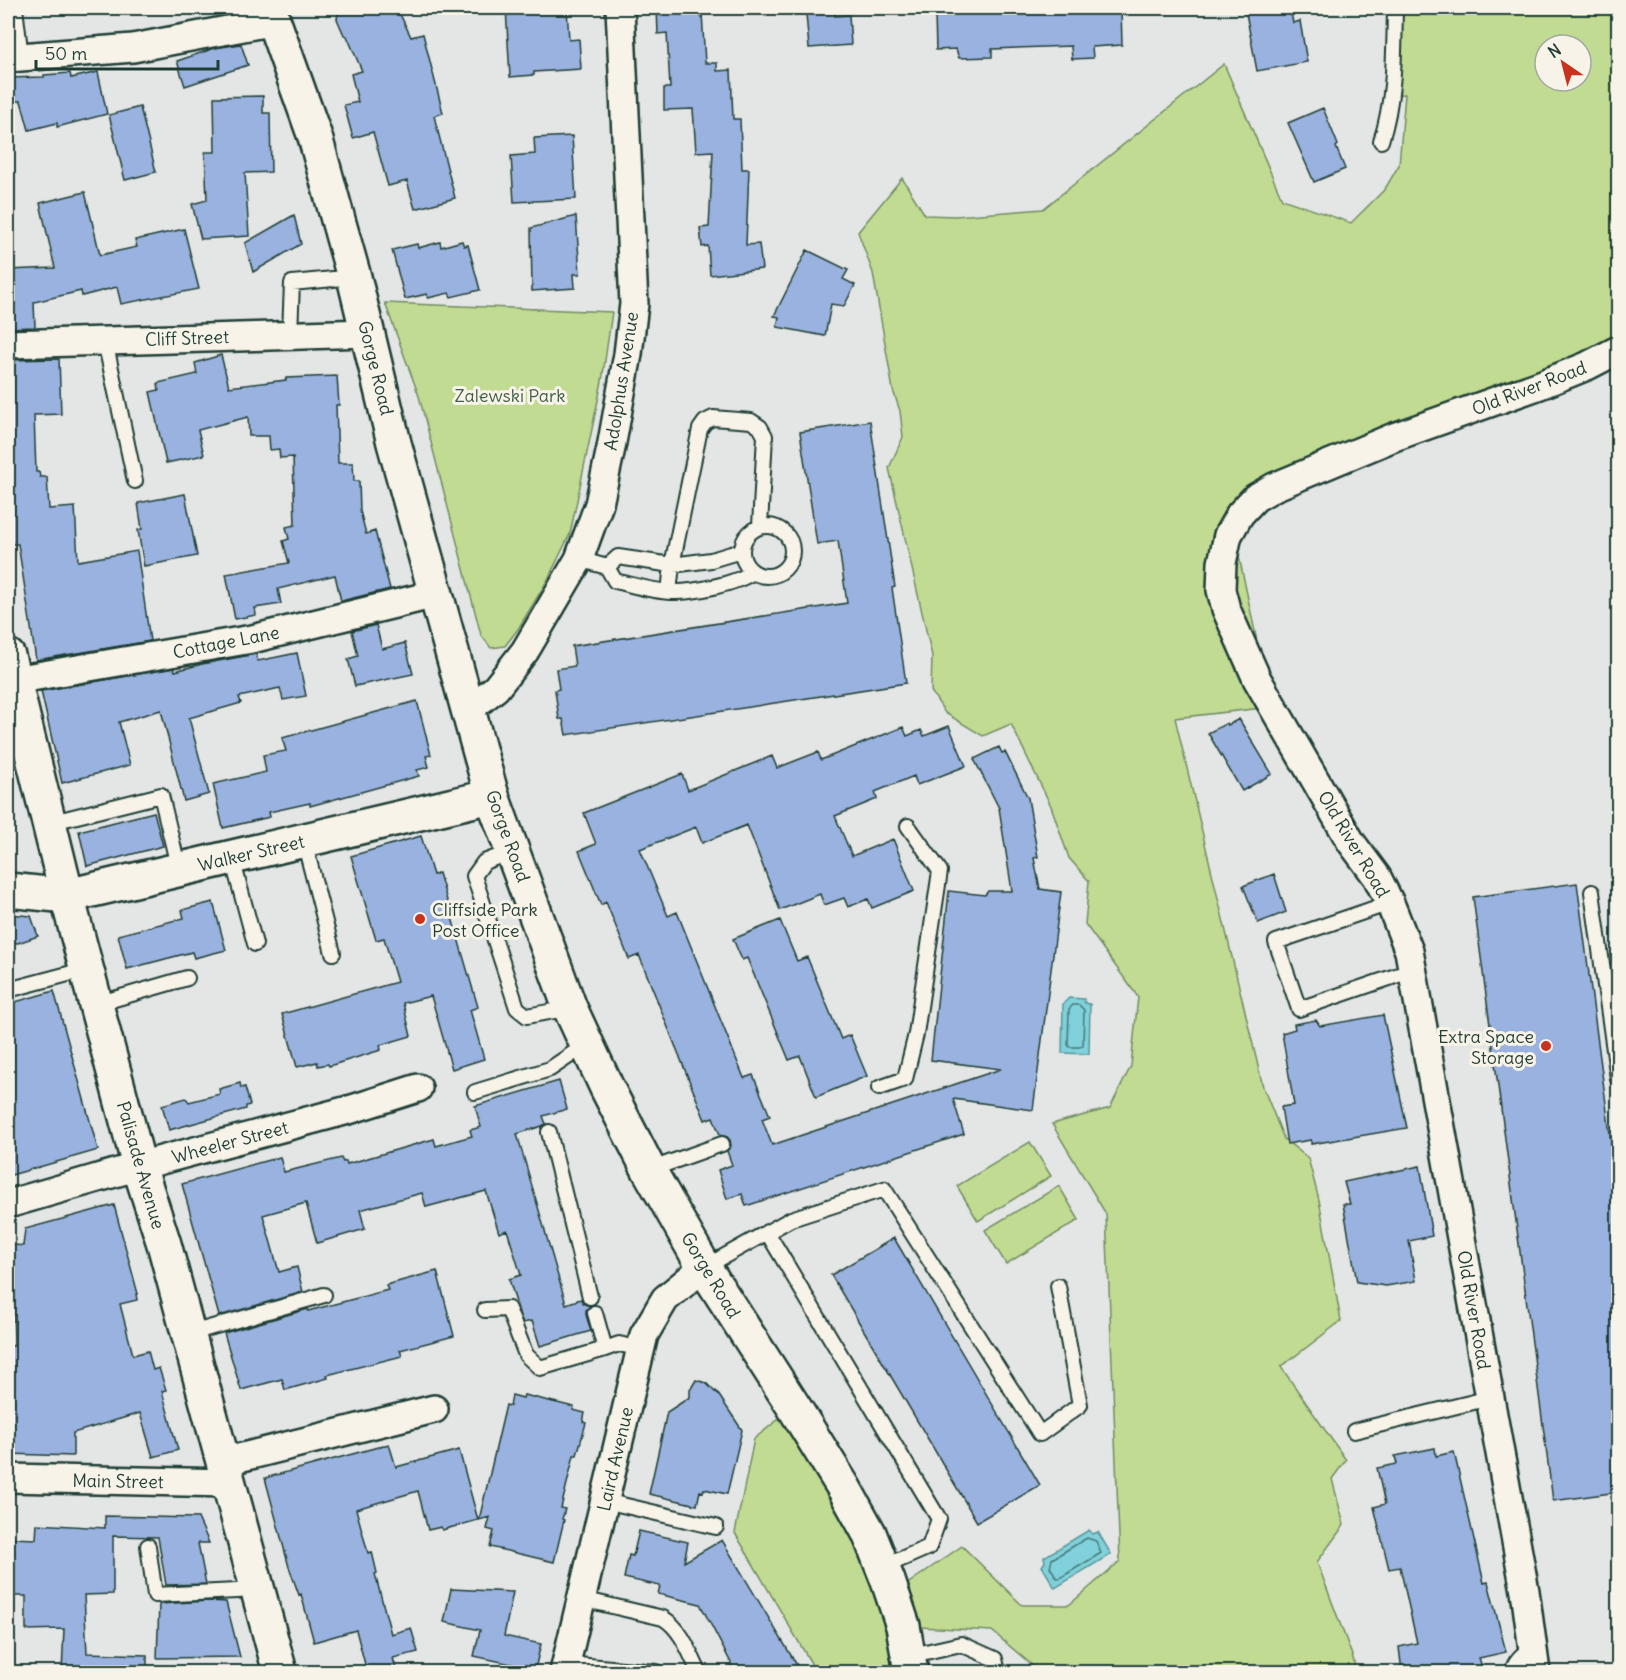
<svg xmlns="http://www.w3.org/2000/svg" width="1626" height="1680" viewBox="0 0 1626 1680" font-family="Delius,sans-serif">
<rect width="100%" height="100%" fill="#e4e6e6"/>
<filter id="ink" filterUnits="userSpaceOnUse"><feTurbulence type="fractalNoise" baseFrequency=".0167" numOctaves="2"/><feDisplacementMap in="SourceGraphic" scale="12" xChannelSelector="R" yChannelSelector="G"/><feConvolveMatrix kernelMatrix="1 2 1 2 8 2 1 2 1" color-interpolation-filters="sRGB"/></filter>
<g filter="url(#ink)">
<!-- green -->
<path fill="#c2db92" stroke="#708c63" stroke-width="1.5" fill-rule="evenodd" d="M 1395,8 L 1618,8 L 1618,344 L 1230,514 L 1271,707 L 1175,718 L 1263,1087 L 1284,1139 L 1308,1158 L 1319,1200 L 1341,1321 L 1281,1367 L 1346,1460 L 1332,1479 L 1344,1525 L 1317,1562 L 1353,1658 L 1356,1672 L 1035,1672 L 1033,1666 L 992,1631 L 903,1626 L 911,1672 L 811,1672 L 811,1663 L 735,1533 L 754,1439 L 794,1407 L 893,1594 L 962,1546 L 1022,1605 L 1069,1605 L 1120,1561 L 1106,1214 L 1052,1124 L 1110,1108 L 1131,1066 L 1138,997 L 1085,924 L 1089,881 L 1069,858 L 1051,806 L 1011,724 L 983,736 L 945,713 L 931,691 L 932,656 L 889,468 L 903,437 L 900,411 L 893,390 L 873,273 L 858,232 L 902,178 L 925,215 L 955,216 L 1043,209 L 1224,64 L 1282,199 L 1351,223 L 1385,189 L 1399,165 L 1405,94 L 1391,95 ZM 1545,45 L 1581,45 L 1581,81 L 1545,81 Z
M 385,303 L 612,312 L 602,381 L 570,534 L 547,581 L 518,629 L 505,646 L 491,648 L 481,635 L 419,396 Z
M 1030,1142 L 1051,1176 L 978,1221 L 957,1186 Z
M 1059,1186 L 1079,1220 L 1006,1264 L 985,1230 Z"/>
<!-- water -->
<path fill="#80d1db" stroke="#599698" stroke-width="1.5" d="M 1069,998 L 1084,999 L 1085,1003 L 1090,1004 L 1089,1054 L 1062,1053 L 1063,1004 Z
M 1089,1530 L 1093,1534 L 1098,1532 L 1111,1554 L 1055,1588 L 1042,1566 L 1045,1562 L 1044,1557 Z"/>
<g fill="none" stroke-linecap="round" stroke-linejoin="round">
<!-- shore -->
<path stroke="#467877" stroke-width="1.5" d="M 1073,1005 L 1079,1005 L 1084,1010 L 1083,1045 L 1080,1047 L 1070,1047 L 1068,1045 L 1069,1009 Z
M 1087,1538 L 1096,1541 L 1101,1553 L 1060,1578 L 1057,1578 L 1050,1567 L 1052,1559 Z"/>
</g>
<!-- building -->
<path fill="#9ab2df" stroke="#1f3d34" stroke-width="1.5" d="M 339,8 L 397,8 L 411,37 L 423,34 L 443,113 L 434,116 L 455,198 L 415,209 L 407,181 L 388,186 L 373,132 L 353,138 L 344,105 L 358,102 L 351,74 L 362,71 L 347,36 L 344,35 L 337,19 Z
M 506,8 L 567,8 L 569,40 L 579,39 L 581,69 L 534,72 L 534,75 L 510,77 Z
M 657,8 L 686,8 L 686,14 L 702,13 L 705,63 L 717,63 L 717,71 L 731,70 L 733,119 L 740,119 L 742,169 L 749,169 L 746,245 L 759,244 L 762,269 L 710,275 L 708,246 L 702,247 L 700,228 L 709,227 L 713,151 L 696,152 L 693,109 L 664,110 L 664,88 L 670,88 L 667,33 L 658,34 Z
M 959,8 L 1121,9 L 1122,45 L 1092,47 L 1093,58 L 1072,59 L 1071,46 L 992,49 L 992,57 L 959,58 L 956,49 L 936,50 L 935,15 L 959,14 Z
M 1245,8 L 1290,8 L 1293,23 L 1300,21 L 1307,62 L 1257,71 Z
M 835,12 L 835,16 L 849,15 L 851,45 L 809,48 L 806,14 Z
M 241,44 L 248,65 L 185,86 L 177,61 L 215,48 Z
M 98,72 L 107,114 L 57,127 L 57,123 L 29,130 L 21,101 L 8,101 L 8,78 L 44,77 L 44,75 L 70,73 L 71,78 Z
M 263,96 L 263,113 L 270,113 L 271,172 L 245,173 L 249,236 L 201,239 L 192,204 L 207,200 L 205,152 L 215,152 L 214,97 Z
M 140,107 L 156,172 L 125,180 L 109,115 Z
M 1323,108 L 1338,145 L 1336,147 L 1345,169 L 1314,182 L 1288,123 Z
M 572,136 L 576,199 L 514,202 L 511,156 L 535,154 L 534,138 Z
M 85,192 L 100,255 L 137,247 L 135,240 L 184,229 L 199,289 L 121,304 L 117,287 L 82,296 L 81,291 L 34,302 L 35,327 L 8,328 L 8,270 L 55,268 L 40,203 Z
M 294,215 L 301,244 L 253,272 L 245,243 Z
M 576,216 L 580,274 L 574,274 L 575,288 L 532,291 L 531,228 Z
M 462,241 L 464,246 L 468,245 L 480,290 L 451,297 L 449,293 L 428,298 L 427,294 L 405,299 L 392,250 L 417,244 L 418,248 L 440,242 L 441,247 Z
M 807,250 L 848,270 L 843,279 L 855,285 L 844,306 L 831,304 L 825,336 L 777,327 L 779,317 L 774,316 Z
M 221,355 L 229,387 L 286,380 L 286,378 L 337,376 L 339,405 L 336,405 L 338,463 L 353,463 L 354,481 L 359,481 L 360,511 L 366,534 L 375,531 L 390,589 L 341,601 L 335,575 L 278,589 L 281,604 L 255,608 L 256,615 L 235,619 L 226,574 L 289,563 L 283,541 L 289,539 L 286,527 L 295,525 L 293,457 L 280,458 L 279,449 L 270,450 L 269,436 L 249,436 L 248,417 L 198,430 L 204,455 L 166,463 L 150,392 L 159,390 L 158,383 L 197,374 L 195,363 Z
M 59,359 L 61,414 L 34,415 L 36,472 L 39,472 L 40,477 L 47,477 L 49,509 L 75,507 L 78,561 L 137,551 L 150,641 L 36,660 L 18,544 L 12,544 L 8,529 L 8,360 Z
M 870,421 L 895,587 L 892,588 L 906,683 L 566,735 L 563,719 L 559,719 L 555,690 L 559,689 L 556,669 L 575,666 L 572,646 L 847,603 L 838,541 L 817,544 L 800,432 Z
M 185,494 L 197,556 L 144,566 L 138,530 L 142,529 L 138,503 Z
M 376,625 L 382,649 L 405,643 L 413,674 L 355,686 L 348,659 L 358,656 L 352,631 Z
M 297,653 L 306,696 L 283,700 L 280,688 L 239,697 L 241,703 L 189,718 L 209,794 L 184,801 L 161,710 L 119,722 L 130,765 L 62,783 L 41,691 L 174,668 L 175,671 L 202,664 L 256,654 L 258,661 Z
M 417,701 L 431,755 L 426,756 L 429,767 L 417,770 L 419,776 L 310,806 L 310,803 L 269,812 L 270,817 L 223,828 L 213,784 L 266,772 L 263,755 L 286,751 L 282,738 Z
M 1239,719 L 1272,774 L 1242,791 L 1208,733 L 1227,723 L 1228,725 Z
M 949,726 L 966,766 L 917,785 L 914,776 L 875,792 L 877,799 L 835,816 L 852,856 L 893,839 L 914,891 L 872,908 L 868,899 L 848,907 L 844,898 L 824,905 L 820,894 L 780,910 L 747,825 L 702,843 L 696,827 L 640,849 L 668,916 L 677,912 L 744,1078 L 753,1075 L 770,1116 L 762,1119 L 772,1145 L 1001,1069 L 931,1060 L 949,891 L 985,895 L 988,891 L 1012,891 L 999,808 L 974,759 L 999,747 L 1002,753 L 1005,752 L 1028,798 L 1038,857 L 1034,858 L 1040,889 L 1061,892 L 1033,1110 L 953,1099 L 964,1134 L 746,1206 L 742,1194 L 727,1199 L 718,1170 L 732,1165 L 727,1151 L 731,1146 L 730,1140 L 727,1137 L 720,1135 L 713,1117 L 705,1120 L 639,955 L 629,959 L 606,902 L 601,905 L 579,851 L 596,844 L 584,813 L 682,774 L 688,790 L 772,756 L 777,768 L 818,752 L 821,760 L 903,727 L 907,736 L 921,730 L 924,736 Z
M 154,812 L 163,846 L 87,866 L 79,831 Z
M 421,836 L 433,875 L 439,873 L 478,1007 L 470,1010 L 484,1059 L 452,1069 L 431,996 L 403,1003 L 411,1036 L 380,1045 L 381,1050 L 329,1066 L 328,1064 L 318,1066 L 317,1062 L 297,1067 L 282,1014 L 397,982 L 384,938 L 376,940 L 351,856 Z
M 1274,874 L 1286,912 L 1258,923 L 1243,886 Z
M 1577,883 L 1618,1195 L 1618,1492 L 1553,1501 L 1473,897 Z
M 213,902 L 226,950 L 194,958 L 192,952 L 127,969 L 118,935 L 184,918 L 182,910 Z
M 8,914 L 31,916 L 38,936 L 18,943 L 8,942 Z
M 780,920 L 797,961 L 807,957 L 841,1039 L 850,1035 L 867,1076 L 816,1097 L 800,1056 L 789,1060 L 747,958 L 742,960 L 733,939 Z
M 54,991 L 98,1150 L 8,1176 L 8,1004 Z
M 1383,1015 L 1407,1128 L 1311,1144 L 1311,1140 L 1287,1144 L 1281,1107 L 1294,1105 L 1282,1033 L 1295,1029 L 1294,1024 L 1316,1020 L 1320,1026 Z
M 559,1081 L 567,1109 L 543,1116 L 546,1124 L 542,1126 L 517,1134 L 566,1304 L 581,1299 L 584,1304 L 590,1306 L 586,1310 L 586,1315 L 591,1331 L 540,1346 L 532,1321 L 523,1323 L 520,1316 L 509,1279 L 521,1275 L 507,1230 L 499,1233 L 486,1191 L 426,1207 L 422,1193 L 360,1210 L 365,1229 L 317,1243 L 306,1203 L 263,1215 L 279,1272 L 297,1267 L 303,1292 L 219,1316 L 182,1184 L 280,1157 L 284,1172 L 341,1158 L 343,1162 L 346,1161 L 347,1164 L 434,1139 L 436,1146 L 472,1136 L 470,1130 L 481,1127 L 475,1106 Z
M 240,1083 L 241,1088 L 245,1087 L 250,1105 L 246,1106 L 246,1109 L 169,1130 L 162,1105 L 186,1098 L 189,1102 L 220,1094 L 219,1089 Z
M 1420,1166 L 1432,1236 L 1409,1241 L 1416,1281 L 1386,1286 L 1357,1282 L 1343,1204 L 1350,1204 L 1344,1182 Z
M 114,1205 L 138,1294 L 136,1294 L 137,1300 L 120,1304 L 133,1355 L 148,1351 L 153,1370 L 159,1368 L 166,1390 L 162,1391 L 178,1450 L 153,1457 L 140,1413 L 73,1433 L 73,1456 L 8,1454 L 8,1345 L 14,1346 L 13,1304 L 8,1303 L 8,1244 L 23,1246 L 25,1229 Z
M 894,1238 L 1040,1485 L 977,1522 L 831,1275 Z
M 437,1271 L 454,1336 L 400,1350 L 402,1356 L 327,1375 L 328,1378 L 285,1390 L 282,1379 L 241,1390 L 224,1333 L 308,1309 L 308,1311 L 388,1290 L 386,1285 Z
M 696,1380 L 706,1383 L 715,1392 L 716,1391 L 742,1430 L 727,1494 L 704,1489 L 703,1492 L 700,1491 L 697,1505 L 649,1494 L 667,1412 L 690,1397 L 690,1390 Z
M 512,1395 L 523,1398 L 524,1395 L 574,1407 L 573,1410 L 585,1413 L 583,1422 L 586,1423 L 577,1455 L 574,1455 L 561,1508 L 565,1509 L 562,1519 L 564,1520 L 554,1562 L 490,1547 L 494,1531 L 487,1529 L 490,1517 L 479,1520 L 506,1405 L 510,1406 Z
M 389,1444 L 396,1467 L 459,1450 L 478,1520 L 442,1530 L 441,1527 L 428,1530 L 418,1491 L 356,1509 L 368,1553 L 372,1552 L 377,1573 L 375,1574 L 391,1634 L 411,1628 L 418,1652 L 393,1658 L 397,1672 L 367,1672 L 356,1630 L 314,1642 L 301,1594 L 299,1595 L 289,1567 L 265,1478 Z
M 1435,1448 L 1436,1456 L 1454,1452 L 1484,1583 L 1488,1582 L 1506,1652 L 1479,1658 L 1484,1672 L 1402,1672 L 1399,1647 L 1417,1643 L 1400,1567 L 1389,1569 L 1374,1507 L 1385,1504 L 1377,1468 L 1397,1464 L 1395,1456 Z
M 105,1516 L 198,1518 L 209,1543 L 198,1543 L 206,1584 L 166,1585 L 158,1537 L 113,1536 L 113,1594 L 84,1595 L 87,1653 L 147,1655 L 147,1672 L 62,1672 L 64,1629 L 26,1630 L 26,1596 L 8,1596 L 8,1541 L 11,1541 L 11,1538 L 36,1539 L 37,1524 L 105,1528 Z
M 639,1531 L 688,1542 L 684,1562 L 722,1540 L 801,1672 L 731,1672 L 731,1663 L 700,1604 L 658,1594 L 660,1586 L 624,1578 L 629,1555 L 633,1556 Z
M 451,1589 L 513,1592 L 504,1636 L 541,1644 L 535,1669 L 474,1656 L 480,1630 L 444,1622 Z
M 209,1601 L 226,1602 L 240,1657 L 157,1658 L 159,1604 Z"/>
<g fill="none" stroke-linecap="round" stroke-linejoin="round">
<defs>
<path id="service" d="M 15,8 L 21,57
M 1381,141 C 1395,98 1394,52 1395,8
M 290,334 L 292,283 L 354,277
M 105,341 L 135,481
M742 551a25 25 0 1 1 50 0a25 25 0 1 1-50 0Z
M 579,559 L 607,567 L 615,581 C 633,585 652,591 671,592 C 692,593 736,584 753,572
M 607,567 L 618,557 L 672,565 L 711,560 L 741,551
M 669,592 L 672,565 L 700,429 L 705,422 L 713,418 L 751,421 L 760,427 L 765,436 L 760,526
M 49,823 L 161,795 L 179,870
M 304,841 L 333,953
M 513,851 L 484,862 L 474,876 L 517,1008 L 527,1016 L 570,1008
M 232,858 L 255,944
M 1592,892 L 1618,1079
M 1390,903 L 1276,942 L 1299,1009 L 1413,970
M 8,990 L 87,969
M 97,1004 L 187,978
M 879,1088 L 905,1079 L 916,1034 L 940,871 L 908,826
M 475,1092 L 550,1069 L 587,1044
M 549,1132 L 590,1297
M 649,1170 L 722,1144
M 767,1232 L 939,1519 L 929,1547 L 883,1567
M 705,1267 L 791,1219 L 884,1189 L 1040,1434 L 1080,1405 L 1058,1286
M 485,1310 L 508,1309 L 526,1355 L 540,1368 L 605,1349
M 595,1313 L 605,1349 L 619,1344 L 641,1349
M 188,1334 L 324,1295
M 1354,1431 L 1490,1398
M 605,1501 L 716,1527
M 148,1546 L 155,1595 L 257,1590
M 582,1599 L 663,1618 C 682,1629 690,1654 699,1672
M 908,1656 L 961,1644 L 995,1659 L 998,1672
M 566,1664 L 657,1672
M 1512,1672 C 1515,1660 1522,1655 1532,1647"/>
<path id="minor" d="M 8,58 L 133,48 L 275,21
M 8,344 L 367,333
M 14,680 L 252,639 L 436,594
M 467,711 L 496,688 L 525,651 L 579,559 L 599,504 L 611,448 L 628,354 L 634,304 L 620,8
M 8,1204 L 139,1166 L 352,1109 L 418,1088
M 223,1462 L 434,1409
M 8,1478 L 229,1483
M 564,1672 L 644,1335 L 665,1299 L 704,1267
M 1536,1672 L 1525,1591 L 1409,951 L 1390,903 L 1377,877 L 1351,842 L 1257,679 L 1226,609 L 1221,590 L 1222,563 L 1228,535 L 1240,514 L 1255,498 L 1274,487 L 1394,437 L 1540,385 L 1587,366 L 1618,350"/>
<path id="tertiary" d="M 8,890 L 67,896 L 492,796"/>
<path id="secondary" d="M 269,8 L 315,137 L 354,277 L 394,443 L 492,796 L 570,1008 L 607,1088 L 649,1170 L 704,1267 L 794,1407 L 844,1488 L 869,1533 L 888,1581 L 903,1626 L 911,1672
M 8,656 L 67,896 L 139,1166 L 164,1244 L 280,1672"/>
</defs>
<!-- service casing -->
<use href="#service" stroke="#1f3d34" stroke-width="18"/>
<!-- minor casing -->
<use href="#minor" stroke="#1f3d34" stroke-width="32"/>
<!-- tertiary casing -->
<use href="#tertiary" stroke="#1f3d34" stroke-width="38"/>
<!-- secondary casing -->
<use href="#secondary" stroke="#1f3d34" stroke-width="38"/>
<!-- service -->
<use href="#service" stroke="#f7f3e8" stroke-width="14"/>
<!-- minor -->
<use href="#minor" stroke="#f7f3e8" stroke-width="27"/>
<!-- tertiary -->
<use href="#tertiary" stroke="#f7f3e8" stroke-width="33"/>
<!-- secondary -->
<use href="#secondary" stroke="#f7f3e8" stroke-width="33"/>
</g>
</g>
<!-- markers -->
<g fill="#c8321e" stroke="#f7f3e8" stroke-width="2">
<circle cx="420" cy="919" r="6"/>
<circle cx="1546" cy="1046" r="6"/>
</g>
<g text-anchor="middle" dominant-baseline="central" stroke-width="6" stroke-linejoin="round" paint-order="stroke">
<!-- street labels -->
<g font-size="18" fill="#1f3d34" stroke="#f7f3e8">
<text transform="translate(187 338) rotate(-2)">Cliff Street</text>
<text transform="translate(376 368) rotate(76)">Gorge Road</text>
<text transform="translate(621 381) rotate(-81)">Adolphus Avenue</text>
<text transform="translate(1529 388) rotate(-21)">Old River Road</text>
<text transform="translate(226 642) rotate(-11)">Cottage Lane</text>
<text transform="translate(508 836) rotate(70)">Gorge Road</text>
<text transform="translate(1354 844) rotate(59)">Old River Road</text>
<text transform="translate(251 853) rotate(-13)">Walker Street</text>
<text transform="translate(230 1142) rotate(-15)">Wheeler Street</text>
<text transform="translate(141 1165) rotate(74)">Palisade Avenue</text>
<text transform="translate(711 1275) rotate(59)">Gorge Road</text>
<text transform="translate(1474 1310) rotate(80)">Old River Road</text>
<text transform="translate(615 1459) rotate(-77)">Laird Avenue</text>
<text transform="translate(118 1481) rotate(1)">Main Street</text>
</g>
<!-- park labels -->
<g font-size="18" fill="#405d47" stroke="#f7f3e8">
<text x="510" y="395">Zalewski Park</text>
</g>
<!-- poi labels -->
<g font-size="18" fill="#1f3d34" stroke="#f7f3e8" text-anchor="start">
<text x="432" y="909">Cliffside Park<tspan x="432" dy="21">Post Office</tspan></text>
<text x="1534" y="1036" text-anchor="end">Extra Space<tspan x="1534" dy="21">Storage</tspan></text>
</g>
</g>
<!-- margin -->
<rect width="1626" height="1680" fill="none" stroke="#f7f3e8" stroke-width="30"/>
<rect x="15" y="15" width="1596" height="1650" fill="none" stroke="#1f3d34" stroke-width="2" filter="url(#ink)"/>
<!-- north arrow -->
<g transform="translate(1563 63) rotate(325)"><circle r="28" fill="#f7f3e8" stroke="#a1aaa0" stroke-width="1.5"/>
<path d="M0-4.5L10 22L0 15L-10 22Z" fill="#c8321e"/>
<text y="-9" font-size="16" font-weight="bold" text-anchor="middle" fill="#1f3d34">N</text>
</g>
<!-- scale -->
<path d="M36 60v9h182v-9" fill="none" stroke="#1f3d34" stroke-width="3"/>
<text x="45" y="60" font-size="18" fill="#1f3d34" stroke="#f7f3e8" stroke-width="4.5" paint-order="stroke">50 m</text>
</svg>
